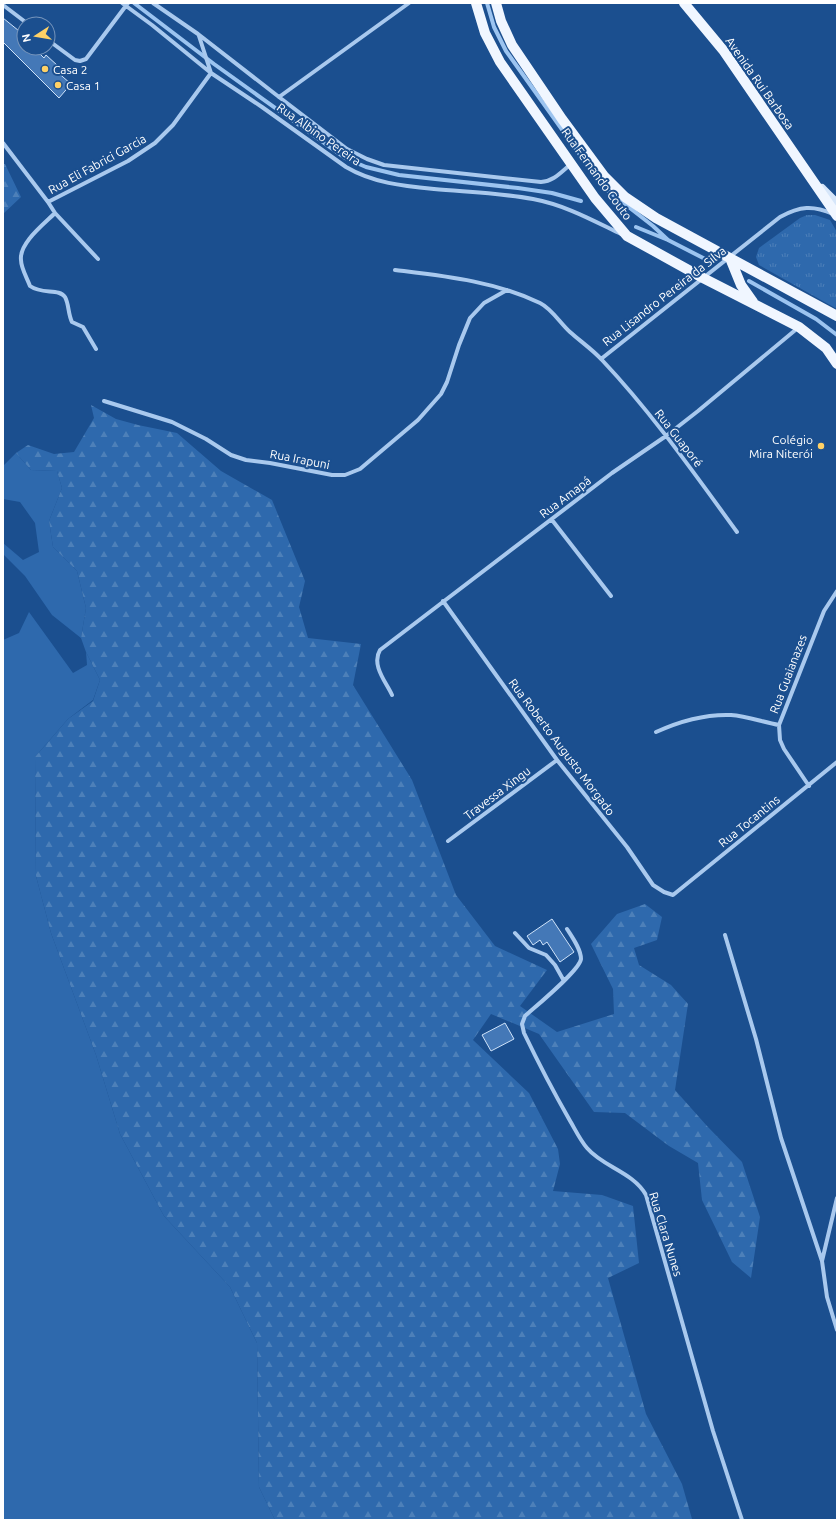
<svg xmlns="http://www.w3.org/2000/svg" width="840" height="1523" viewBox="0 0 840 1523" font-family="Ubuntu,sans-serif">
<defs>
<pattern id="forest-firs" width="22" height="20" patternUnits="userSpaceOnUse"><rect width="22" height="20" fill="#2e69ad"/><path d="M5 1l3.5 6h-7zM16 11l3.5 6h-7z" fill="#4d80b9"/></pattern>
<pattern id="park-tufts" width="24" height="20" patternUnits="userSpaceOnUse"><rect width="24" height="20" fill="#2e69ad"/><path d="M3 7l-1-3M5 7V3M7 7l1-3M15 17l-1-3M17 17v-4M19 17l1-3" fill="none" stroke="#4d80b9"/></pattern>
</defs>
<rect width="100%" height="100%" fill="#1b4f8f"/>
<!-- grass -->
<path fill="#2e69ad" d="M 16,453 L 31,470 L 57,471 L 62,488 L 49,521 L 53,547 L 77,571 L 86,608 L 81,638 L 52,615 L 25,576 L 3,554 L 3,543 L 23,560 L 39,552 L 35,523 L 20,502 L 3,499 L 3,466 Z
M 29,612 L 73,673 L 87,665 L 86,652 L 100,680 L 93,700 L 68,719 L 35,757 L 36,876 L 51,933 L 96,1055 L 120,1134 L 164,1216 L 230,1287 L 257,1343 L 259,1487 L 275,1520 L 3,1520 L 3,640 L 19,633 Z"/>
<!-- forest -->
<path fill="url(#forest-firs)" d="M 3,164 L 5,164 L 21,197 L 3,214 Z
M 91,405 L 116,419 L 138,425 L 177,433 L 221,471 L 272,500 L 305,581 L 299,607 L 308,638 L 361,644 L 353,685 L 412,780 L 456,895 L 495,946 L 547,970 L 520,1006 L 557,1032 L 614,1014 L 613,989 L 591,944 L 617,914 L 645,904 L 662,917 L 657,940 L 634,948 L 639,965 L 671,985 L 688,1004 L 675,1090 L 707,1126 L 742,1162 L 760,1217 L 751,1278 L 732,1262 L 702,1200 L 698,1163 L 669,1146 L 625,1113 L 594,1112 L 539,1034 L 491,1014 L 473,1040 L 529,1093 L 558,1149 L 560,1164 L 553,1191 L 602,1195 L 633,1206 L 639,1263 L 608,1278 L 646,1414 L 682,1484 L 692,1519 L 691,1520 L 275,1520 L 259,1487 L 257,1343 L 230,1287 L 164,1216 L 120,1134 L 96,1055 L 51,933 L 36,876 L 35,757 L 68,719 L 93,701 L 100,680 L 86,652 L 81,638 L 86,608 L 77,571 L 53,547 L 49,521 L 62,488 L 57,471 L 31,470 L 16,453 L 28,445 L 54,454 L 74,452 L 94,418 Z"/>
<!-- park -->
<path fill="url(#park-tufts)" d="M 807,215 L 815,215 L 830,220 L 837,232 L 837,309 L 759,265 L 756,257 L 759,248 L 800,218 Z"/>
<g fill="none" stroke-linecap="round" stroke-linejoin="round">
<!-- stream -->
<path stroke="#9cc4f0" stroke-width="4" d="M 134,3 L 214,64 L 345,158 L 366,167 L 399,175 L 518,188 L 552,193 L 581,201
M 487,3 L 494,27 L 506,51 L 603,187 L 653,226 L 668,240
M 636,227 L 668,240 L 709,261
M 749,281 L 816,319 L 837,335"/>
</g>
<!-- building -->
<path fill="#4478b7" stroke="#cfe3fa" d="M 3,18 L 24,35 L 24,48 L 34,48 L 44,58 L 46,55 L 58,66 L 55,70 L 71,84 L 59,98 L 3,42 Z
M 552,919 L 574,952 L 560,962 L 547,942 L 543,945 L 540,940 L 533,945 L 527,936 Z
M 505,1023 L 514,1039 L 491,1051 L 482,1035 Z"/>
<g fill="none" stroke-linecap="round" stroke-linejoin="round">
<!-- street -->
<path stroke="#a9c9ee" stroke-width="4" d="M 122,3 L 152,25 L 211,73 L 262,107 L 346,167 C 373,183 403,186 434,189 C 467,192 501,193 533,199 C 565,205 592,220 621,234
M 153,3 L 198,34 L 279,97 L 347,149 L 367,159 L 384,165 L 541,182 C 554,181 561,172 571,164
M 3,5 L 28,24
M 199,36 L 211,73
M 48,40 L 75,60 L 80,61 L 86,59 L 128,3
M 279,97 L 409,3
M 3,143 L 48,202
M 55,213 L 98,259
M 395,270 C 444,276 494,281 540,303 C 552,309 560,323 570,332 C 580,341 593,350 602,360 C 652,413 694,473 737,532
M 96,349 L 83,327 L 72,322 C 68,314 69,304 65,297 C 59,288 42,295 30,286 C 27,278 21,268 21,260 C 19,243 44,224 55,213 L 48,202 L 128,161 L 155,143 L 173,125 L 211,73
M 601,359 L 780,217 C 800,206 813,205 833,214
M 104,401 L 172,422 L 206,439 L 231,455 L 246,460 L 270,463 L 332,475 L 345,475 L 360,469 L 418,420 L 441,394 L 447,382 L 459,345 L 470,318 L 484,303 L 507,290
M 552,520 L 611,596
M 443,601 L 557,760 L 627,847 L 653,885 L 664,892 L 673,895 L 837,762
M 392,695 C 386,682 371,665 380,650 L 612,473 L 666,436 L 698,411 L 799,327
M 656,732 C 680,721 704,714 731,715 C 746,716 763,722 779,725
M 809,786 L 784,749 L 780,740 L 779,725 L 824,611 L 837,591
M 448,841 L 557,760
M 567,929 C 572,937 581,949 581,959 C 580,970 535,1007 525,1016 L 522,1024 L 524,1033 C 538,1062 553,1091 569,1119 C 575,1129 580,1140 587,1148 C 603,1167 633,1172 646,1195 L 713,1431 L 742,1520
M 515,933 L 529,948 L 546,955 L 555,965 L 564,981
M 725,935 L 756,1039 L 781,1138 L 822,1261
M 837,1198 L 822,1261 L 827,1297 L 837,1330"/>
<!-- secondary -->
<path stroke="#d6e6fa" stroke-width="8" d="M 822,188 L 837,203"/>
<!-- primary -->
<path stroke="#f0f6ff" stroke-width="10" d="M 476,3 L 485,33 L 500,62 L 595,198 L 627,236 L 703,278 L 799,327 L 826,348 L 837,364
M 496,3 L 501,21 L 512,45 L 562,119 L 604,176 L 625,197 L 656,218 L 837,316
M 684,3 L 723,50 L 837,216
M 730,258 L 741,285 L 753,302"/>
</g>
<!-- markers -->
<g fill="#ffd166" stroke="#1b4f8f" stroke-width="1.5">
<circle cx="45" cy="69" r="4"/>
<circle cx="58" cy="85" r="4"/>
<circle cx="821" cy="446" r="4"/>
</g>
<g text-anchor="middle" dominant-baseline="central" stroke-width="4" stroke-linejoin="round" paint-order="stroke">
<!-- poi labels -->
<g font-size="12" fill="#fff" stroke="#1b4f8f" text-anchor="start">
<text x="53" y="69">Casa 2</text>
<text x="66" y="85">Casa 1</text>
<text x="813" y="439" text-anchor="end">Colégio<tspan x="813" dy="14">Mira Niterói</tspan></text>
</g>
<!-- street labels -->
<g font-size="12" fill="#fff" stroke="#1b4f8f">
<text transform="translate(760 83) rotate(55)">Avenida Rui Barbosa</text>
<text transform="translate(319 134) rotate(35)">Rua Albino Pereira</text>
<text transform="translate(97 164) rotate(-29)">Rua Eli Fabrici Garcia</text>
<text transform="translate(597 174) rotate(54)">Rua Fernando Couto</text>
<text transform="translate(664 296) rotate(-38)">Rua Lisandro Pereira da Silva</text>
<text transform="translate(679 438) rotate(52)">Rua Guaporé</text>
<text transform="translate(300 459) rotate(11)">Rua Irapuni</text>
<text transform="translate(565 497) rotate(-37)">Rua Amapá</text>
<text transform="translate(788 674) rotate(-69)">Rua Guaianazes</text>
<text transform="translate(562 747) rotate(53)">Rua Roberto Augusto Morgado</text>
<text transform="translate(497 793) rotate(-37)">Travessa Xingu</text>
<text transform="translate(749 821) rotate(-39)">Rua Tocantins</text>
<text transform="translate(666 1234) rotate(73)">Rua Clara Nunes</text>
</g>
</g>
<!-- border -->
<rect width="840" height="1523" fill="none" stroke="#ffffff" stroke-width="8"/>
<!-- north arrow -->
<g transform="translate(36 36) rotate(258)"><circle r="19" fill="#1b4f8f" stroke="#7695bc"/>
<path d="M0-3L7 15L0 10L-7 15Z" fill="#ffd166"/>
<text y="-6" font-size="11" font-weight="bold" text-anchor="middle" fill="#ffffff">N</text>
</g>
</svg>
